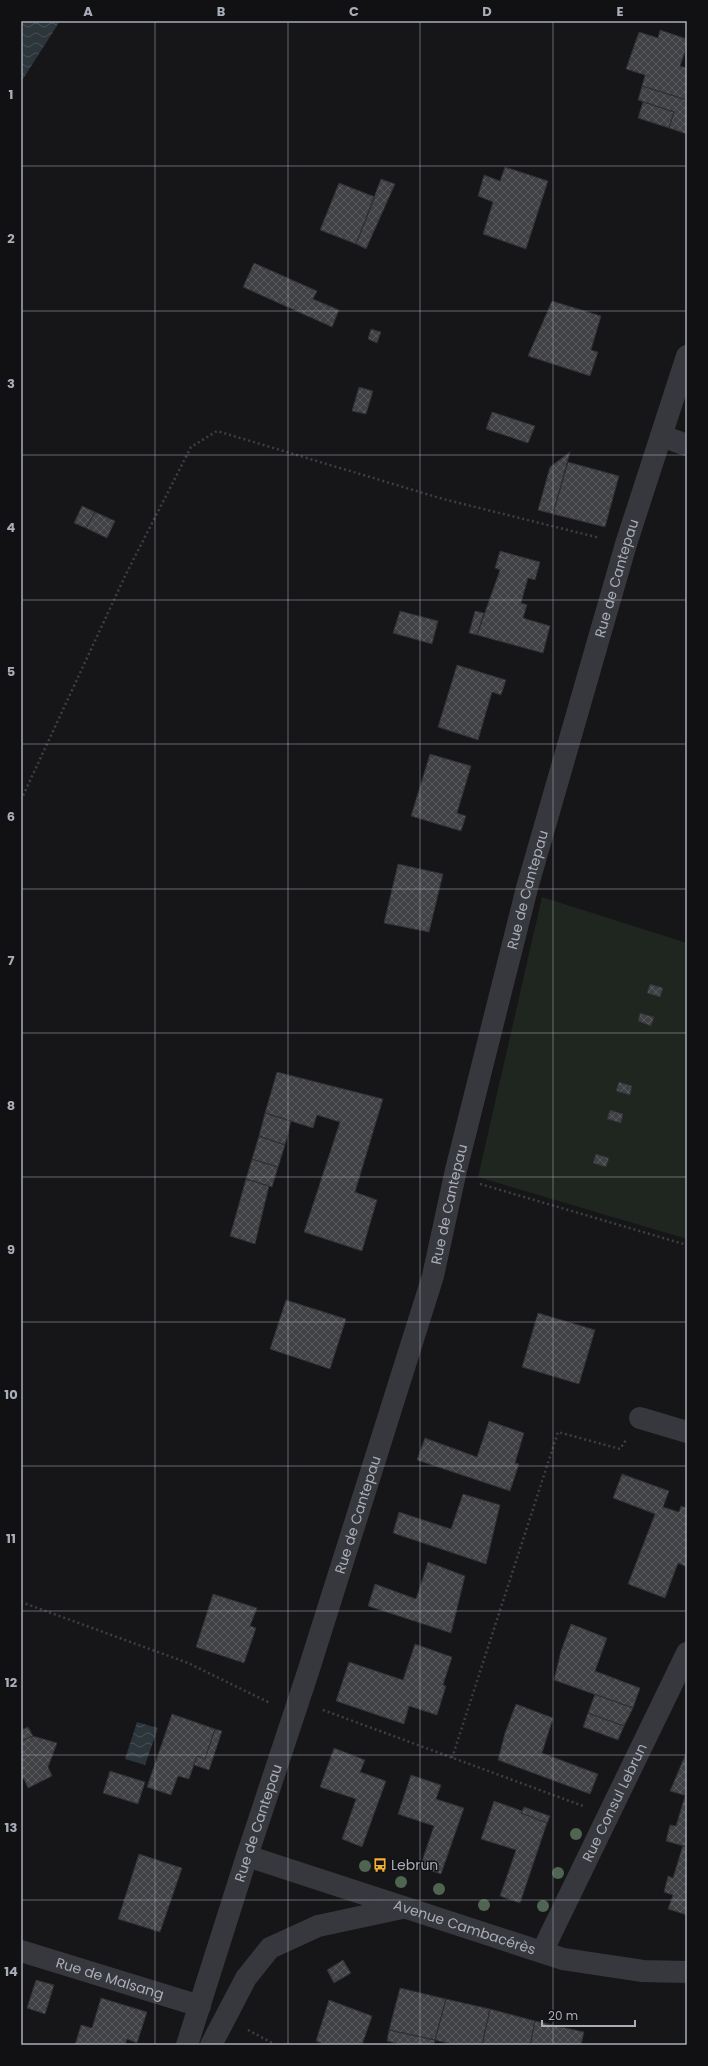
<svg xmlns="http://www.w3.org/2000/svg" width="708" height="2066" viewBox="0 0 708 2066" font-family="Poppins,sans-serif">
<defs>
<pattern id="water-waves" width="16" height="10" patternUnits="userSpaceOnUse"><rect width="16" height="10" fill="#2c353c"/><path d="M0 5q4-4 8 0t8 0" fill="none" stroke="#485056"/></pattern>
<pattern id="building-cross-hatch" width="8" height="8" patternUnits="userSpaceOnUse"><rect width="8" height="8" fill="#404145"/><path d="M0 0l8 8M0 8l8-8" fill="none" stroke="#595a5e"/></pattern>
</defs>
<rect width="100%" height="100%" fill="#161618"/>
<!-- garden -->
<path fill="#1e261f" d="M 542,897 L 687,943 L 687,1239 L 478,1177 Z"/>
<!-- water -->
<path fill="url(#water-waves)" d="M 21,21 L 60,21 L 21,82 Z
M 137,1722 L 158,1728 L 145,1765 L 125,1759 Z"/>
<!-- building -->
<path fill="url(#building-cross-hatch)" stroke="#303034" d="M 660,30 L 687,39 L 687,46 L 680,66 L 687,68 L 687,100 L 642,86 L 645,75 L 626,69 L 639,32 L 658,38 Z
M 642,86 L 687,100 L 687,134 L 669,128 L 674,112 L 638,100 Z
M 643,102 L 674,112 L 669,128 L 638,118 Z
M 505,167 L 548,181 L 526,249 L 483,234 L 493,202 L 478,196 L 484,175 L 500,181 Z
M 381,179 L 395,184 L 366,249 L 356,244 Z
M 339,183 L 375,197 L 356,244 L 320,230 Z
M 254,263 L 317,291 L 313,299 L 339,310 L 332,327 L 243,287 Z
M 552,301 L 601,316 L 591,350 L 598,352 L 590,376 L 528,356 Z
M 371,329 L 381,332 L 377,343 L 368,339 Z
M 359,387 L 373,391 L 366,414 L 352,411 Z
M 492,412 L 535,426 L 528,443 L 486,429 Z
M 570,452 L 553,514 L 538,510 L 550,467 Z
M 568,462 L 619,476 L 605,527 L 553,514 Z
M 82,506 L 95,512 L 86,528 L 74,523 Z
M 95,512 L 115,521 L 107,538 L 86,528 Z
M 500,551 L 540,562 L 535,580 L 528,578 L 521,603 L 527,605 L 523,618 L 550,626 L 543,653 L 477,635 L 500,570 L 495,568 Z
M 400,611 L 438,621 L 432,644 L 393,633 Z
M 475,611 L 484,613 L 477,635 L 469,633 Z
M 457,665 L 506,680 L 501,695 L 492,692 L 478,740 L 438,727 Z
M 430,754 L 471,766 L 457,813 L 466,816 L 461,831 L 411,816 Z
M 398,864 L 443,874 L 429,932 L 384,923 Z
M 650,984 L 663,988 L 660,997 L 647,993 Z
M 640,1013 L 654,1017 L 651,1026 L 638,1021 Z
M 277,1072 L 383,1099 L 355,1192 L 377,1200 L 362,1251 L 304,1232 L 340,1122 L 317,1115 L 313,1128 L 265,1113 Z
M 619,1082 L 632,1086 L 630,1095 L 616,1091 Z
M 610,1110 L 623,1114 L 621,1123 L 607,1119 Z
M 265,1113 L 291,1121 L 285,1145 L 259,1136 Z
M 259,1136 L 285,1145 L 278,1167 L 252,1159 Z
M 596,1154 L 609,1158 L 606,1167 L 593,1163 Z
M 252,1159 L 278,1167 L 272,1187 L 246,1179 Z
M 246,1179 L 269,1186 L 255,1244 L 230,1236 Z
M 286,1300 L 346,1319 L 330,1369 L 270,1349 Z
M 538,1313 L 595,1330 L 579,1384 L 522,1367 Z
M 489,1421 L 524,1433 L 515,1463 L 519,1464 L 510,1491 L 417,1460 L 425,1438 L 477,1457 Z
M 622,1474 L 669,1491 L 663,1507 L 679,1512 L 681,1506 L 687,1508 L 687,1567 L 678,1563 L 665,1598 L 628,1584 L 655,1514 L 613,1498 Z
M 463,1494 L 500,1505 L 486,1564 L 393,1533 L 399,1512 L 451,1529 Z
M 428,1562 L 465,1576 L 451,1633 L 368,1606 L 375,1584 L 416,1599 Z
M 213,1594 L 257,1608 L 250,1626 L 256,1628 L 244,1663 L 196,1647 Z
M 571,1624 L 607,1638 L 595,1671 L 640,1688 L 633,1708 L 554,1680 L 561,1651 Z
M 415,1644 L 452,1657 L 443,1685 L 446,1686 L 437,1715 L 409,1706 L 404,1724 L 336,1701 L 349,1662 L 403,1680 Z
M 595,1694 L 633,1708 L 624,1726 L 588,1713 Z
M 516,1704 L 553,1718 L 542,1753 L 598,1774 L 590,1794 L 498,1760 L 505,1733 Z
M 588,1713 L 624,1726 L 618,1740 L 583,1727 Z
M 172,1714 L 215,1729 L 205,1759 L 197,1756 L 189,1779 L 178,1776 L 171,1795 L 147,1787 Z
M 28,1727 L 33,1736 L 21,1741 L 21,1730 Z
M 215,1729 L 222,1731 L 209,1770 L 194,1765 L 197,1756 L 205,1759 Z
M 33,1736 L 57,1743 L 48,1767 L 52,1776 L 28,1788 L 24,1779 L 21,1778 L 21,1741 Z
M 334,1748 L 365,1760 L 360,1772 L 386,1781 L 362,1847 L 342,1839 L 356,1799 L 320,1787 Z
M 687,1751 L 687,1796 L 670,1791 Z
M 110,1771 L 145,1782 L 138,1804 L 103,1793 Z
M 411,1775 L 441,1785 L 436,1799 L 464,1808 L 441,1874 L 420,1867 L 434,1826 L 398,1814 Z
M 685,1796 L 687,1796 L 687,1847 L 666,1841 L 670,1825 L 676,1826 Z
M 494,1801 L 522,1811 L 521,1813 L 547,1823 L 520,1903 L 500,1896 L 516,1850 L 481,1839 Z
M 524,1807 L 550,1816 L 547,1823 L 521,1813 Z
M 683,1845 L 687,1847 L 687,1915 L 668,1909 L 673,1895 L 664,1892 L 668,1876 L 673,1878 Z
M 139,1854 L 182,1868 L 160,1932 L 118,1919 Z
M 343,1960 L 351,1973 L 334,1983 L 327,1970 Z
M 36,1980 L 54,1985 L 45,2014 L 27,2008 Z
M 400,1988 L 446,1999 L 435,2040 L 389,2030 Z
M 101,1998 L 147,2012 L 137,2043 L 127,2039 L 125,2045 L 75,2045 L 81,2025 L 92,2028 Z
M 446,1999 L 490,2009 L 482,2045 L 455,2045 L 435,2040 Z
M 329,2000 L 372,2016 L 362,2045 L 326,2045 L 316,2041 Z
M 490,2009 L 535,2021 L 530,2045 L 482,2045 Z
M 535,2021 L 584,2032 L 581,2045 L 530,2045 Z
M 389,2030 L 435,2040 L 434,2045 L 404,2045 L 387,2041 Z"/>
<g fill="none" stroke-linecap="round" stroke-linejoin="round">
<!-- path -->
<path stroke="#3d3f44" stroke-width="2.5" stroke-dasharray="2 3" stroke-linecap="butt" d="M 21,800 L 126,574 L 191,447 L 217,431 L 443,499 L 600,538
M 480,1184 L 687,1245
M 21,1602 L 188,1663 L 270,1703
M 323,1710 L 583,1806
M 452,1758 L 558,1432 L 620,1449 L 626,1440
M 248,2030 L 276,2045"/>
<!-- street -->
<g stroke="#37383d" stroke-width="22">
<path d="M 661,436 L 687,445"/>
<path d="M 640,1418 L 687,1432"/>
<path id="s1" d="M 247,1856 L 563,1959 L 643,1971 L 687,1972"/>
<path id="s2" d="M 21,1951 L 200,2006"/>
<path id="s3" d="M 542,1952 L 687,1653"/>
<path id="s4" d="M 187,2045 L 247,1856 L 308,1672 L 433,1276 L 456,1170 L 527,888 L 626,544 L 687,356"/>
<path d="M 211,2045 L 246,1978 L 270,1948 L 318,1926 L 402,1908"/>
</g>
</g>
<!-- trees -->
<g fill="#506452">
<circle cx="576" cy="1834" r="6"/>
<circle cx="365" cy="1866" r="6"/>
<circle cx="558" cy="1873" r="6"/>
<circle cx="401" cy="1882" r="6"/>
<circle cx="439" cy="1889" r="6"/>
<circle cx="484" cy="1905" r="6"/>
<circle cx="543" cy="1906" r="6"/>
</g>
<!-- grid -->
<path fill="none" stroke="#a8adb8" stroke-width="1" stroke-opacity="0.55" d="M 155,21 L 155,2045M 288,21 L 288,2045M 420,21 L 420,2045M 553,21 L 553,2045M 21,166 L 687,166M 21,311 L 687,311M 21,455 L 687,455M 21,600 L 687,600M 21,744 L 687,744M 21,889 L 687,889M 21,1033 L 687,1033M 21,1177 L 687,1177M 21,1322 L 687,1322M 21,1466 L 687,1466M 21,1611 L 687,1611M 21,1755 L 687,1755M 21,1900 L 687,1900"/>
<!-- icons -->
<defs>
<symbol id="bus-bare" viewBox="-9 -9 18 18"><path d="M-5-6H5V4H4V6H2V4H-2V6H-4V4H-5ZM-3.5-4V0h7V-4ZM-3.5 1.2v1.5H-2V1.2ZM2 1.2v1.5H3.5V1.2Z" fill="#f2b134" stroke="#111113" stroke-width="2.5" paint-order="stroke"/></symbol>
</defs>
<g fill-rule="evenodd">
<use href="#bus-bare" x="370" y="1855" width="20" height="20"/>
</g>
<g text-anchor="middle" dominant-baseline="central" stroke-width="3" stroke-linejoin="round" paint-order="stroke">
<!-- street labels -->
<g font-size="14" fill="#a8adb8" stroke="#111113">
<text stroke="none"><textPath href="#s4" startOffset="1529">Rue de Cantepau</textPath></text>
<text stroke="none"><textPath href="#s4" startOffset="1205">Rue de Cantepau</textPath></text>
<text stroke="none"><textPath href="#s4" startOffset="881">Rue de Cantepau</textPath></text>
<text stroke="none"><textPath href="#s4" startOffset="557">Rue de Cantepau</textPath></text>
<text stroke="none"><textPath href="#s3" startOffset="166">Rue Consul Lebrun</textPath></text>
<text stroke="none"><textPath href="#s4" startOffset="233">Rue de Cantepau</textPath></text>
<text stroke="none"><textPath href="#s1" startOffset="229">Avenue Cambacérès</textPath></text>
<text stroke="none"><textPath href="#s2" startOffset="93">Rue de Malsang</textPath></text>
</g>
<!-- poi labels -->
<g font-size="14" fill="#a8adb8" stroke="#111113" text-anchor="start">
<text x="391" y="1865">Lebrun</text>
</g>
</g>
<!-- border -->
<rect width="708" height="2066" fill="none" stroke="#111113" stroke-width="44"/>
<!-- scale -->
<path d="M542 2020v6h93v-6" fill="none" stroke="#a8adb8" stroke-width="2"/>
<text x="548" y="2020" font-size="12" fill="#a8adb8" stroke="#111113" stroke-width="3" paint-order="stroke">20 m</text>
<rect x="22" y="22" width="664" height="2022" fill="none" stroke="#a8adb8" stroke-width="1.5"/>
<g font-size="13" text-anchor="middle" font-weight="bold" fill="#a8adb8">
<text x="88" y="16">A</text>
<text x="221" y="16">B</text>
<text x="354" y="16">C</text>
<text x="487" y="16">D</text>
<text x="620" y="16">E</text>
<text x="11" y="99">1</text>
<text x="11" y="243">2</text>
<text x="11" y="388">3</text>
<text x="11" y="532">4</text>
<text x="11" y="676">5</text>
<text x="11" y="821">6</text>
<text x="11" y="965">7</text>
<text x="11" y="1110">8</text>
<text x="11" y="1254">9</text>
<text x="11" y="1399">10</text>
<text x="11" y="1543">11</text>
<text x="11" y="1687">12</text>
<text x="11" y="1832">13</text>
<text x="11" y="1976">14</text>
</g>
</svg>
